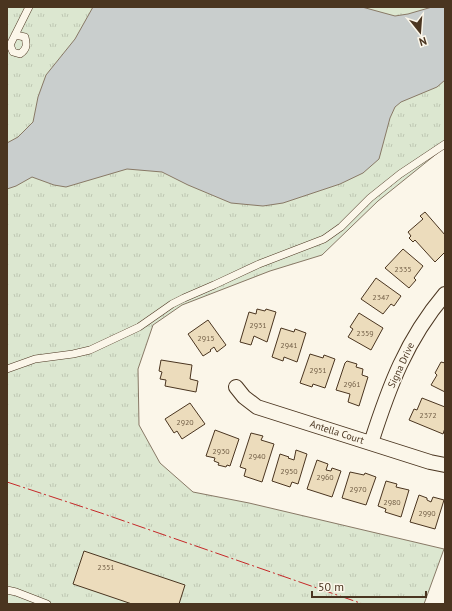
<svg xmlns="http://www.w3.org/2000/svg" width="452" height="611" viewBox="0 0 452 611" font-family="'PT Sans',sans-serif">
<defs>
<pattern id="grass-tufts" width="24" height="20" patternUnits="userSpaceOnUse"><rect width="24" height="20" fill="#dce7d0"/><path d="M3 7l-1-3M5 7V3M7 7l1-3M15 17l-1-3M17 17v-4M19 17l1-3" fill="none" stroke="#bec7b2"/></pattern>
</defs>
<rect width="100%" height="100%" fill="#fbf6e9"/>
<!-- grass -->
<path fill="url(#grass-tufts)" stroke="#887966" d="M 7,7 L 445,7 L 445,147 L 378,201 L 322,255 L 270,271 L 182,305 L 153,325 L 138,369 L 139,425 L 160,463 L 193,492 L 249,503 L 444,549 L 424,604 L 7,604 Z"/>
<!-- water -->
<path fill="#c9cecd" stroke="#887966" d="M 93,7 L 362,7 L 395,16 L 408,14 L 432,7 L 445,7 L 445,80 L 437,87 L 401,102 L 395,107 L 390,118 L 379,159 L 363,173 L 340,184 L 283,203 L 263,206 L 231,203 L 188,185 L 162,172 L 127,169 L 66,187 L 54,185 L 32,177 L 16,186 L 7,189 L 7,143 L 18,137 L 33,122 L 38,97 L 46,75 L 75,39 Z"/>
<!-- building -->
<path fill="#ecdcbc" stroke="#4a3520" d="M 425,212 L 445,235 L 445,254 L 444,253 L 435,262 L 415,240 L 413,242 L 409,238 L 411,236 L 408,232 L 423,219 L 420,216 Z
M 403,249 L 423,266 L 414,278 L 416,280 L 409,288 L 385,268 Z
M 376,278 L 401,296 L 394,306 L 391,304 L 383,314 L 361,299 Z
M 257,309 L 265,311 L 266,309 L 276,312 L 267,342 L 254,336 L 251,345 L 240,342 L 249,312 L 256,314 Z
M 359,313 L 383,328 L 371,350 L 348,337 L 353,329 L 350,327 Z
M 208,320 L 226,345 L 217,352 L 214,347 L 210,350 L 211,351 L 203,356 L 188,334 Z
M 281,328 L 294,332 L 295,329 L 306,333 L 297,362 L 284,357 L 283,361 L 272,357 Z
M 310,354 L 323,358 L 324,355 L 335,359 L 325,388 L 313,384 L 312,387 L 300,383 Z
M 161,360 L 192,365 L 190,379 L 198,381 L 196,392 L 165,386 L 166,380 L 160,379 L 162,372 L 159,371 Z
M 347,361 L 357,364 L 356,367 L 363,369 L 362,375 L 368,377 L 359,406 L 348,402 L 350,394 L 336,390 L 345,363 Z
M 441,362 L 445,363 L 445,392 L 431,385 L 437,375 L 435,373 Z
M 422,398 L 445,407 L 445,428 L 443,434 L 409,420 L 414,409 L 417,410 Z
M 190,403 L 205,424 L 182,439 L 177,431 L 174,433 L 165,419 Z
M 215,430 L 239,439 L 230,466 L 227,465 L 226,467 L 218,465 L 219,463 L 214,461 L 215,458 L 206,456 Z
M 251,433 L 263,436 L 261,440 L 274,444 L 262,482 L 244,476 L 246,469 L 240,467 Z
M 296,450 L 307,454 L 298,484 L 292,482 L 290,487 L 272,481 L 280,454 L 289,457 L 288,458 L 294,460 Z
M 317,460 L 328,464 L 326,470 L 331,471 L 332,468 L 341,471 L 332,497 L 307,489 Z
M 350,472 L 364,475 L 365,473 L 376,477 L 366,505 L 342,498 Z
M 386,481 L 397,484 L 396,487 L 409,490 L 401,517 L 385,512 L 386,509 L 378,506 Z
M 419,495 L 427,498 L 427,500 L 431,502 L 433,497 L 444,500 L 435,529 L 410,522 Z
M 84,551 L 185,585 L 179,604 L 132,604 L 73,584 Z"/>
<g fill="none" stroke-linecap="round" stroke-linejoin="round">
<defs>
<path id="lane" d="M 15,35 L 25,37 C 27,45 27,49 20,54 L 13,52 L 10,45 L 29,7
M 7,369 L 35,359 L 73,354 L 90,350 L 139,327 L 172,304 L 184,298 L 214,285 L 259,264 L 324,239 L 341,227 L 370,198 L 400,174 L 445,144
M 7,590 L 16,592 L 47,604"/>
<path id="street" d="M 236,387 L 244,397 L 257,407 L 430,462 L 445,465
M 371,443 C 389,387 406,340 445,294"/>
</defs>
<!-- lane casing -->
<use href="#lane" stroke="#4a3520" stroke-width="8"/>
<!-- street casing -->
<use href="#street" stroke="#4a3520" stroke-width="16"/>
<!-- lane -->
<use href="#lane" stroke="#fbf6e9" stroke-width="7"/>
<!-- street -->
<use href="#street" stroke="#fbf6e9" stroke-width="14"/>
<!-- power -->
<path stroke="#c62828" stroke-width="1" stroke-dasharray="14 3 2 3" stroke-linecap="butt" d="M 7,482 L 101,513 L 363,604"/>
</g>
<g text-anchor="middle" dominant-baseline="central" stroke-width="3" stroke-linejoin="round" paint-order="stroke">
<!-- number labels -->
<g font-size="8" fill="#725f47">
<text x="403" y="269">2335</text>
<text x="381" y="297">2347</text>
<text x="258" y="325">2931</text>
<text x="365" y="333">2359</text>
<text x="206" y="338">2915</text>
<text x="289" y="345">2941</text>
<text x="318" y="370">2951</text>
<text x="352" y="384">2961</text>
<text x="428" y="415">2372</text>
<text x="185" y="422">2920</text>
<text x="221" y="451">2930</text>
<text x="257" y="456">2940</text>
<text x="289" y="471">2950</text>
<text x="325" y="477">2960</text>
<text x="358" y="489">2970</text>
<text x="392" y="502">2980</text>
<text x="427" y="513">2990</text>
<text x="106" y="567">2351</text>
</g>
<!-- street labels -->
<g font-size="10" fill="#4a3520" stroke="#fbf6e9">
<text transform="translate(401 365) rotate(-65)">Signa Drive</text>
<text transform="translate(337 432) rotate(18)">Antella Court</text>
</g>
</g>
<!-- border -->
<rect width="452" height="611" fill="none" stroke="#4a3520" stroke-width="16"/>
<!-- north arrow -->
<g transform="translate(420 32) rotate(163)" stroke="#fbf6e9" stroke-width="3" paint-order="stroke">
<path d="M0-3L7 15L0 10L-7 15Z" fill="#4a3520"/>
<text y="-6" font-size="11" font-weight="bold" text-anchor="middle" fill="#4a3520">N</text>
</g>
<!-- scale -->
<path d="M312 591v6h114v-6" fill="none" stroke="#4a3520" stroke-width="2"/>
<text x="318" y="591" font-size="12" fill="#4a3520" stroke="#fbf6e9" stroke-width="3" paint-order="stroke">50 m</text>
</svg>
